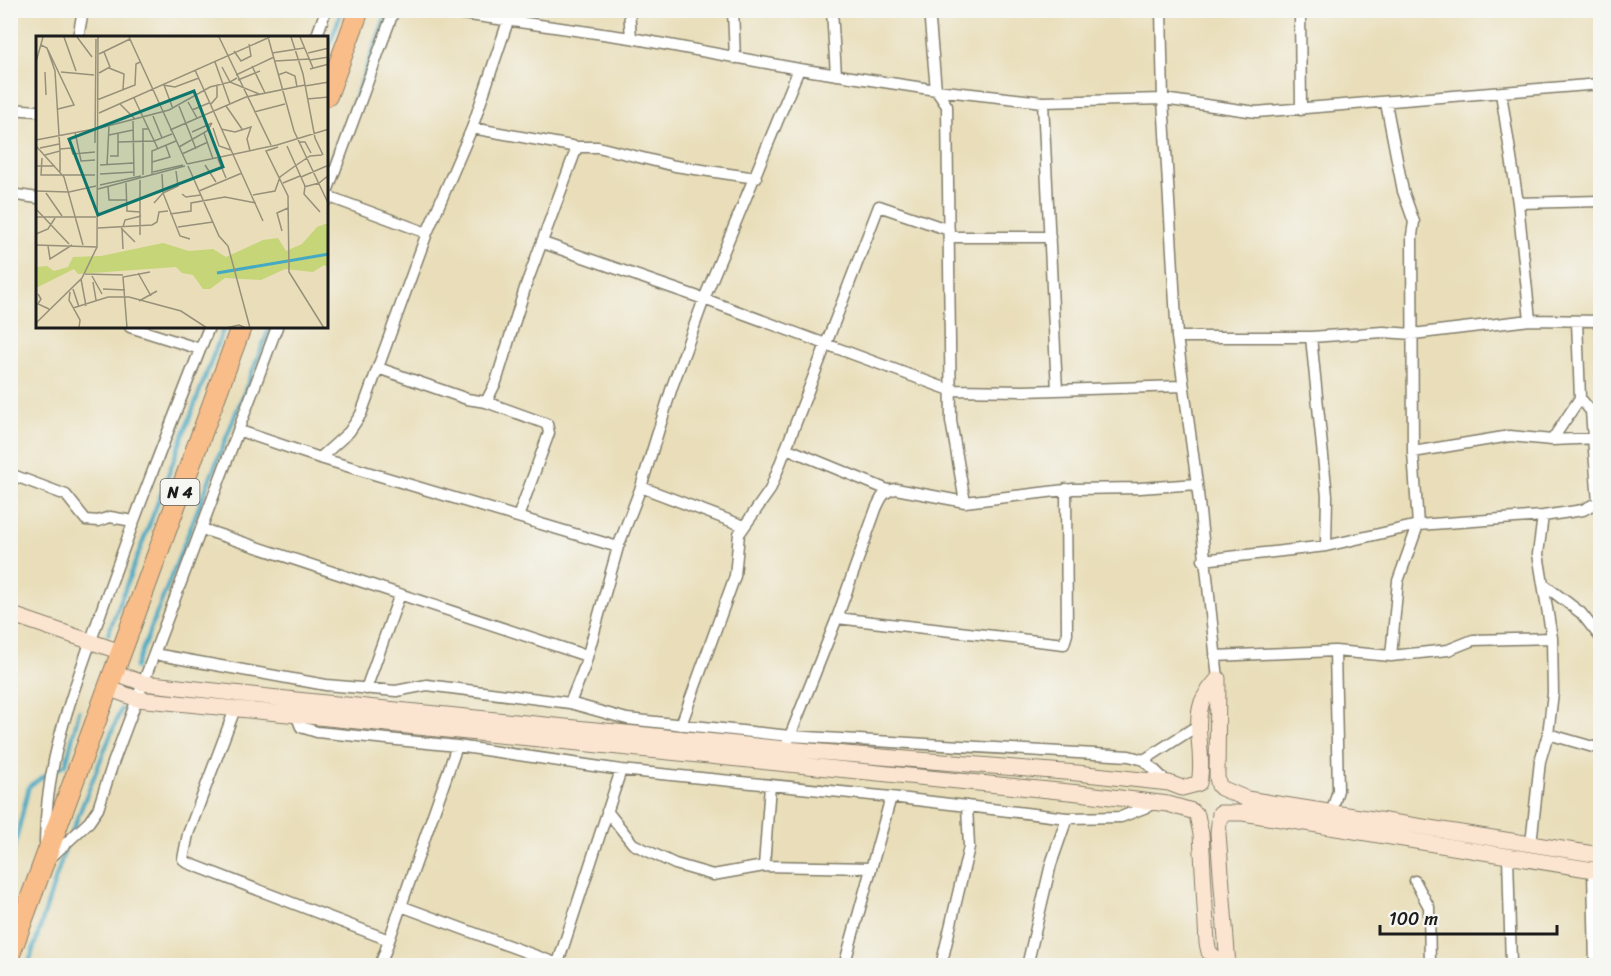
<svg xmlns="http://www.w3.org/2000/svg" width="1611" height="976" viewBox="0 0 1611 976" font-family="Sriracha,sans-serif">
<rect width="100%" height="100%" fill="#f6f6f2"/>
<filter id="ink" filterUnits="userSpaceOnUse"><feTurbulence type="fractalNoise" baseFrequency=".0167" numOctaves="2"/><feDisplacementMap in="SourceGraphic" scale="12" xChannelSelector="R" yChannelSelector="G"/><feConvolveMatrix kernelMatrix="1 2 1 2 8 2 1 2 1" color-interpolation-filters="sRGB"/></filter>
<filter id="wash" filterUnits="userSpaceOnUse"><feTurbulence type="fractalNoise" baseFrequency=".008" numOctaves="4" result="noise"/><feDisplacementMap in="SourceGraphic" scale="24" xChannelSelector="R" yChannelSelector="G"/><feGaussianBlur stdDeviation="1.35" result="paint"/><feColorMatrix in="noise" values="0 0 0 0 0 0 0 0 0 0 0 0 0 0 0 0 0 1.4 0 .05"/><feComposite in="paint" operator="in"/></filter>
<g filter="url(#wash)">
<rect width="100%" height="100%" fill="#e9deb9"/>
<g fill="none" stroke-linecap="round" stroke-linejoin="round">
<!-- stream -->
<path stroke="#44a9c4" stroke-width="4" d="M 327,51 L 342,10
M 327,174 L 388,10
M 108,634 L 224,327
M 135,668 L 270,327
M 55,770 L 66,764 L 79,711
M 71,834 L 121,709
M 10,865 L 29,786 L 49,773
M 28,966 L 65,849"/>
</g>
</g>
<g filter="url(#ink)">
<g fill="none" stroke-linecap="round" stroke-linejoin="round">
<defs>
<path id="street" d="M 434,10 L 631,38 L 799,69 L 936,90 L 1043,102 L 1163,99 L 1256,112 L 1600,84
M 629,10 L 631,38
M 733,10 L 735,58
M 832,10 L 836,75
M 929,10 L 936,90 L 947,106 L 951,421 L 965,502
M 1161,10 L 1163,99 L 1177,337 L 1197,484 L 1218,679
M 1300,10 L 1301,110
M 78,38 L 83,10
M 316,38 L 326,10
M 1501,93 L 1518,203 L 1530,320
M 1043,102 L 1057,390
M 1386,103 L 1403,191 L 1414,222 L 1412,235 L 1413,452 L 1418,525 L 1398,581 L 1391,656
M 10,109 L 38,111
M 472,128 L 577,147 L 598,147 L 675,166 L 756,178
M 327,192 L 394,10
M 10,194 L 38,198
M 327,196 L 427,233
M 1518,203 L 1600,201
M 949,237 L 1050,237
M 543,243 L 704,299 L 950,390 L 1024,391 L 1182,386
M 130,327 L 200,349
M 1177,337 L 1311,337 L 1383,332 L 1413,334 L 1530,320 L 1600,321
M 1311,337 L 1327,496 L 1326,546
M 378,368 L 467,399 L 486,402 L 496,382 L 526,285 L 577,147
M 1580,398 L 1600,422
M 486,402 L 547,424 L 549,433 L 518,517
M 1591,411 L 1598,503
M 240,431 L 320,458 L 618,547
M 1552,440 L 1580,398 L 1577,321
M 786,448 L 888,490
M 1413,452 L 1510,436 L 1552,440 L 1600,438
M 320,458 L 349,432 L 361,414 L 427,233 L 472,128 L 508,21
M 10,474 L 66,495 L 86,520 L 98,521 L 110,517 L 133,521
M 641,487 L 744,526
M 202,529 L 587,656
M 1203,560 L 1326,546 L 1418,525 L 1543,516 L 1583,510 L 1600,501
M 1543,584 L 1581,613 L 1600,637
M 837,618 L 1064,644 L 1067,634 L 1066,489
M 154,654 L 326,685 L 396,691 L 427,685 L 570,703 L 627,719 L 790,736 L 1129,756 L 1144,760 L 1168,783
M 1215,656 L 1335,651 L 1391,656 L 1448,650 L 1473,640 L 1552,638
M 366,689 L 400,594
M 570,703 L 584,668 L 618,547 L 641,487 L 672,387 L 704,299 L 799,69
M 235,709 L 188,834 L 183,859 L 188,863 L 389,940
M 295,712 L 301,727 L 317,732 L 457,746 L 621,770 L 891,797 L 1067,818 L 1121,817 L 1154,804
M 681,725 L 735,576 L 739,534 L 770,490 L 879,206 L 949,230
M 1548,734 L 1600,749
M 788,741 L 837,618 L 876,509 C 881,498 883,491 896,489 L 965,502 L 1073,489 L 1140,488 L 1197,484
M 1144,760 L 1197,726
M 770,785 L 764,866 L 870,868
M 607,811 L 633,844 L 675,864 L 713,875 L 764,866
M 1330,818 L 1338,790 L 1335,651
M 1600,827 L 1600,826
M 45,842 C 46,760 70,701 96,626 C 131,525 170,426 209,327
M 1531,844 L 1540,761 L 1548,734 L 1553,693 L 1552,638 L 1538,554 L 1543,516
M 1508,856 L 1511,966
M 50,858 L 89,822 L 98,809 L 113,763 L 277,327
M 1593,870 L 1595,966
M 1415,881 L 1429,907 L 1430,966
M 401,906 L 558,964
M 380,966 L 457,746
M 557,966 L 621,770
M 844,966 L 891,797
M 941,966 L 969,847 L 967,806
M 1027,966 L 1051,864 L 1067,818"/>
<path id="secondary" d="M 10,614 L 121,652
M 113,672 L 143,683 L 296,700 L 785,749 L 1077,773 L 1169,783 L 1182,788 L 1197,784
M 1218,679 L 1217,777 L 1219,786
M 108,688 L 137,699 L 1079,793 L 1168,804 L 1192,811
M 1199,783 C 1205,756 1193,729 1202,702 C 1205,694 1212,686 1218,679
M 1221,788 L 1247,799 L 1600,855
M 1197,815 L 1201,834 L 1207,943 L 1209,952 L 1224,966
M 1228,966 L 1218,833 L 1220,813 L 1243,813 L 1600,871"/>
<path id="highway" d="M 327,96 L 359,10
M 10,954 L 241,327"/>
</defs>
<!-- street casing -->
<use href="#street" stroke="#827d6a" stroke-width="13"/>
<!-- secondary casing -->
<use href="#secondary" stroke="#827d6a" stroke-width="17"/>
<!-- highway casing -->
<use href="#highway" stroke="#827d6a" stroke-width="22"/>
<!-- street -->
<use href="#street" stroke="#fff" stroke-width="10"/>
<!-- secondary -->
<use href="#secondary" stroke="#fce5d0" stroke-width="15"/>
<!-- highway -->
<use href="#highway" stroke="#f8bd89" stroke-width="20"/>
</g>
</g>
<g text-anchor="middle" dominant-baseline="central" stroke-width="6" stroke-linejoin="round" paint-order="stroke">
<!-- shield labels -->
<rect fill="#f6f6f2" stroke="#5d5d5c" stroke-width="1.5" x="160.5" y="479" width="39" height="26" rx="4.5"/>
<g font-size="16" font-weight="bold" fill="#1c1c1c">
<text x="180" y="492">N 4</text>
</g>
</g>
<!-- overview -->
<g transform="translate(36 36)">
<rect width="292" height="292" fill="#e9deb9"/>
<path d="M 292,187 L 292,231 L 288,229 L 277,236 L 249,233 L 225,244 L 189,242 L 174,253 L 167,253 L 157,239 L 146,237 L 140,231 L 42,238 L 38,233 L 0,252 L 0,231 L 11,230 L 18,235 L 32,231 L 37,221 L 65,220 L 127,207 L 153,215 L 177,213 L 190,221 L 227,204 L 242,202 L 250,215 L 266,208 L 281,191 Z" fill="#c5d577"/>
<path fill="none" stroke="#44a9c4" stroke-width="3" d="M 181,237 L 293,218"/>
<path fill="none" stroke="#97907a" stroke-width="1.5" d="M 28,1 L 40,35M 41,1 L 56,21M 93,1 L 151,128M 183,1 L 235,109M 232,1 L 258,95 L 293,169M 255,1 L 267,38 L 279,102 L 287,119M 264,1 L 277,32M 5,9 L 11,12 L 19,35 L 24,115 L 9,119M 12,14 L 38,69 L 22,73M 198,15 L 205,25 L 215,20 L 213,8M 236,17 L 268,12M 272,17 L 293,12M 63,18 L 94,3M 274,24 L 293,21M 239,25 L 274,23M 0,26 L 7,1M 179,26 L 194,68M 216,30 L 229,57M 186,31 L 194,46 L 201,42M 73,32 L 88,38 L 87,53M 274,33 L 293,28M 159,34 L 227,185M 9,36 L 10,59M 25,36 L 58,39M 63,37 L 74,31 L 68,16M 200,39 L 238,21M 242,39 L 250,36 L 259,40 L 261,51M 202,44 L 224,35M 127,49 L 139,51 L 163,42M 128,49 L 137,73M 269,50 L 293,46M 98,62 L 122,113M 271,63 L 293,61M 61,64 L 99,49 L 100,28 L 104,26M 152,66 L 161,82M 84,68 L 99,83M 175,68 L 181,61 L 181,49M 143,70 L 160,113M 190,70 L 206,93M 156,74 L 173,67M 218,76 L 249,68M 63,77 L 234,1M 117,80 L 126,102M 97,85 L 98,140M 64,92 L 133,74 L 174,51 L 194,46 L 223,58M 177,92 L 183,110 L 195,114M 185,93 L 199,96 L 215,91 L 211,103 L 214,115M 134,94 L 210,61 L 269,49M 39,96 L 45,125 L 59,124M 156,96 L 176,87M 168,97 L 177,123M 73,99 L 97,94M 0,104 L 58,93M 82,106 L 118,105 L 136,98M 263,106 L 269,106 L 275,117M 59,107 L 60,3M 0,110 L 28,141 L 47,209M 251,110 L 269,150 L 268,158 L 284,176M 143,111 L 171,95 L 176,87M 242,111 L 230,115 L 252,160 L 253,236 L 288,292M 4,112 L 23,108M 24,113 L 35,112 L 37,118 L 59,116M 146,118 L 172,106M 74,120 L 82,120 L 82,97M 6,122 L 5,139 L 59,139M 182,123 L 190,142M 116,126 L 134,121 L 130,110M 151,128 L 241,109 L 293,93M 64,129 L 97,127M 71,129 L 73,90M 169,129 L 180,146M 0,130 L 19,130M 152,130 L 183,200 L 192,210 L 214,292M 140,135 L 142,150 L 127,157 L 144,200 L 154,203M 24,136 L 24,115M 117,136 L 147,129M 64,138 L 98,136M 116,138 L 116,115 L 140,105M 107,139 L 107,93 L 113,93M 265,141 L 293,129M 104,144 L 104,199M 90,147 L 91,175 L 104,176M 247,147 L 264,140M 64,149 L 105,140M 72,151 L 73,164 L 91,164M 268,151 L 283,147 L 293,139M 62,153 L 149,130M 0,155 L 33,156 L 60,150M 163,155 L 206,137M 10,157 L 26,180M 146,158 L 150,161 L 165,159M 217,159 L 239,155 L 244,141 L 259,130 L 274,120 L 286,119M 118,167 L 127,157 L 126,138M 0,173 L 33,208M 134,178 L 155,175 L 155,167 L 189,161 L 220,167M 0,181 L 60,181M 87,191 L 89,184 L 105,180M 142,191 L 177,186M 62,192 L 116,189 L 121,186 L 123,176 L 132,175M 85,192 L 99,206M 86,192 L 87,213M 246,195 L 241,177 L 252,172M 0,198 L 12,193 L 19,182M 0,209 L 61,211M 12,210 L 14,223 L 36,209M 102,237 L 115,260M 49,238 L 87,239M 56,240 L 66,258M 45,243 L 50,270M 57,246 L 60,264M 37,253 L 43,271M 67,253 L 89,254M 34,256 L 33,264 L 44,284 L 43,292M 2,258 L 5,263 L 2,268 L 13,273M 103,265 L 121,255M 37,272 L 72,261 L 93,261 L 145,275 L 171,292M 0,287 L 46,242 L 61,211 L 62,1M 91,292 L 87,241 L 114,236M 190,292 L 203,289 L 210,292"/>
<path fill="#0f766e" fill-opacity="0.15" stroke="#0f766e" stroke-width="3" d="M 158,55 L 187,131 L 62,179 L 33,103 Z"/>
<rect width="292" height="292" fill="none" stroke="#1c1c1c" stroke-width="3"/>
</g>
<!-- margin -->
<rect width="1611" height="976" fill="none" stroke="#f6f6f2" stroke-width="36"/>
<!-- scale -->
<path d="M1380 925v9h177v-9" fill="none" stroke="#1c1c1c" stroke-width="3"/>
<text x="1389" y="925" font-size="18" fill="#1c1c1c" stroke="#f6f6f2" stroke-width="4.5" paint-order="stroke">100 m</text>
</svg>
